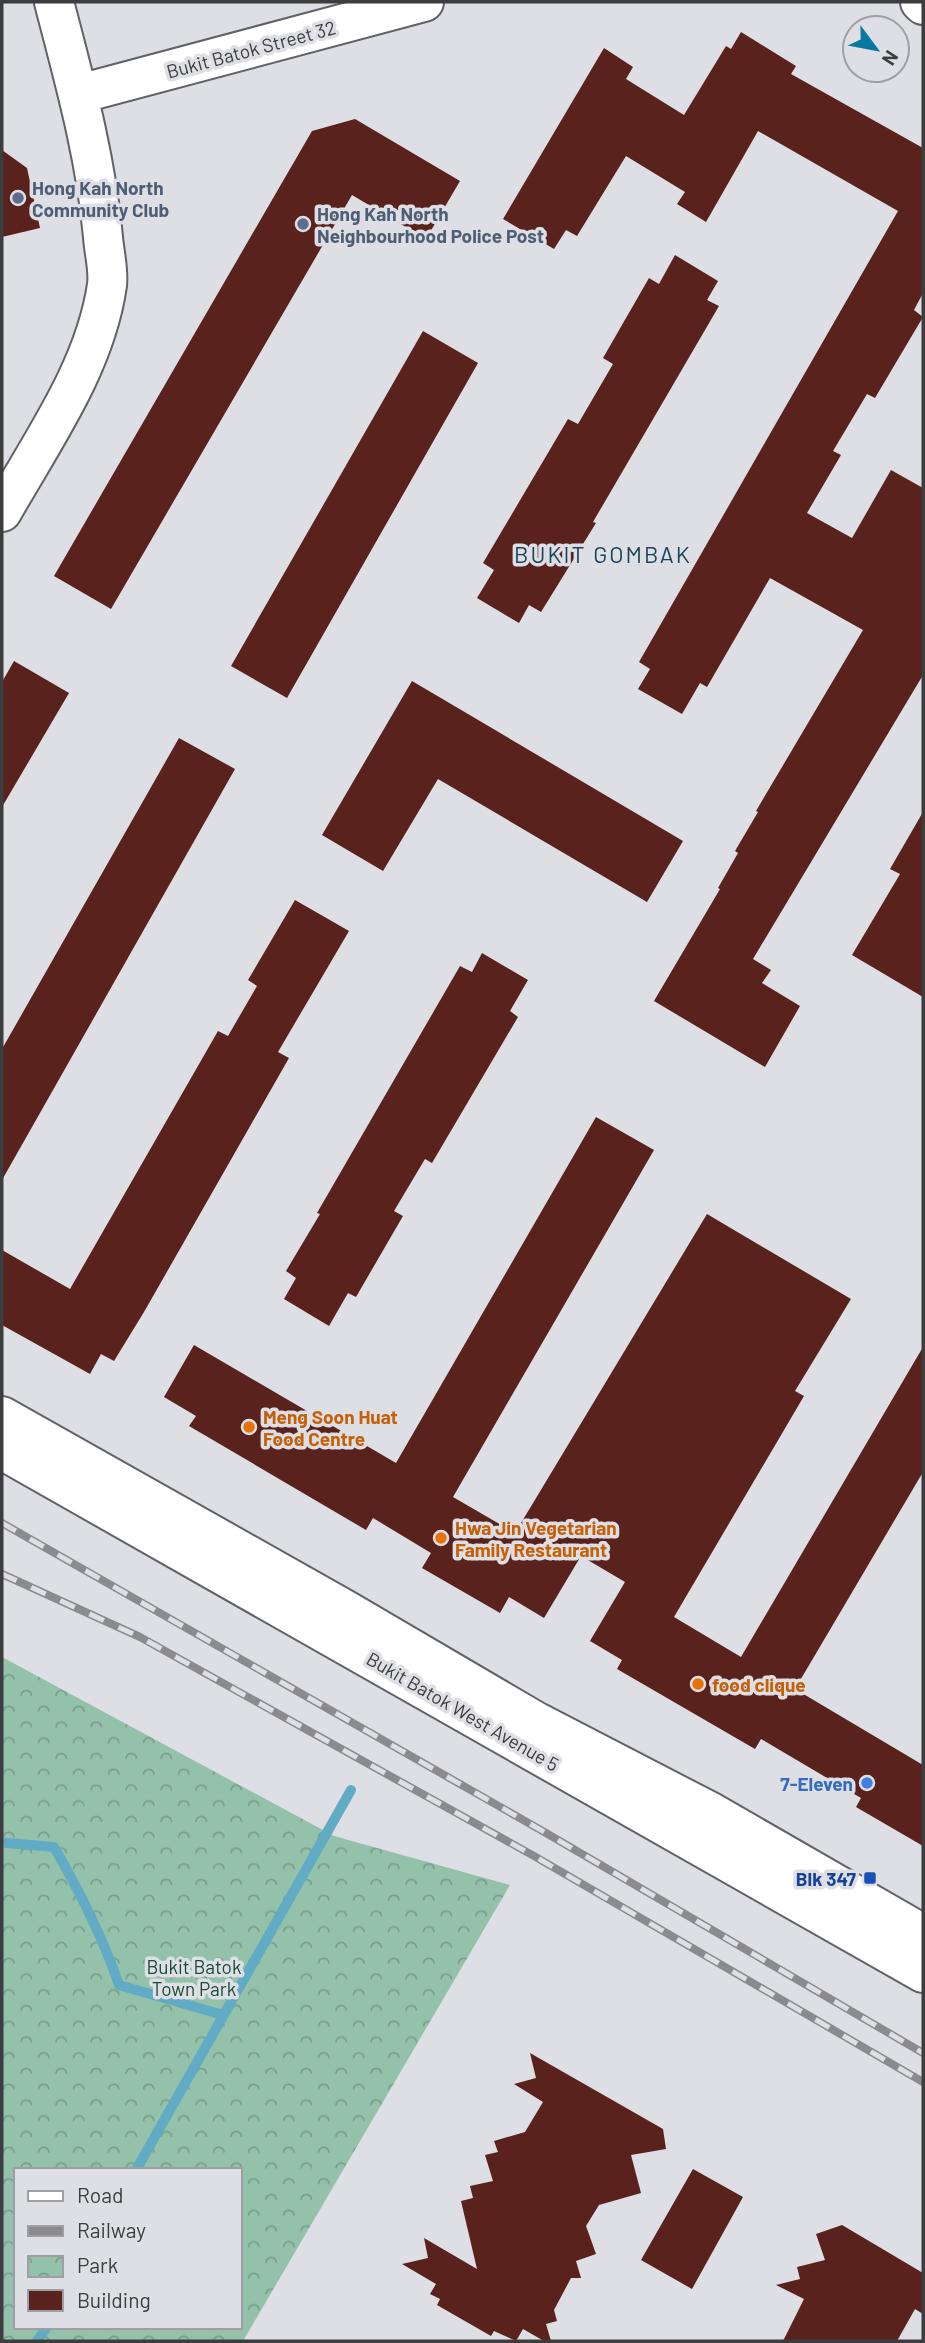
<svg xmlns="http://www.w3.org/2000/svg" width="925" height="2343" viewBox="0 0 925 2343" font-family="Barlow,sans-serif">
<defs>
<pattern id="park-crowns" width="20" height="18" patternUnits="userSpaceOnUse" patternTransform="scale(1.75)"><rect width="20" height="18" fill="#94c1aa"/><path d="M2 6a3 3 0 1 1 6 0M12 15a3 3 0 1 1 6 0" fill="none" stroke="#7a9e8c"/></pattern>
</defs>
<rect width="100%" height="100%" fill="#dedee5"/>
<!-- park -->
<path fill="url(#park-crowns)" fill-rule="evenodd" d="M 2,1657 L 334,1836 L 510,1885 L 243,2341 L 2,2341 ZM 16,2170 L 240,2170 L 240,2327 L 16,2327 Z"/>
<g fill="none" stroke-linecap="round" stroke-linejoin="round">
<!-- stream -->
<path stroke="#62abc4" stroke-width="10" d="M 6,1843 L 54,1847 C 80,1892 102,1935 119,1985 L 223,2015
M 136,2170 L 351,1790
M 37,2341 L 47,2327"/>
</g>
<!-- building -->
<path fill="#59221d" d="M 741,32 L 796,66 L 791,74 L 923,148 L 923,293 L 914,310 L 923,317 L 875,398 L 867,394 L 833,451 L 841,455 L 807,513 L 852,538 L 891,470 L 923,488 L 923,675 L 753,959 L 771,970 L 762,983 L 800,1006 L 765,1067 L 654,1001 L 720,889 L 718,888 L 738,853 L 735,851 L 758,812 L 756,811 L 863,630 L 770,578 L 707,687 L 700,683 L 682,714 L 638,689 L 650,669 L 639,662 L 898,211 L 758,131 L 706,222 L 677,204 L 685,192 L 626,156 L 577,236 L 566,230 L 554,249 L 503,219 L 604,48 L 633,67 L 626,79 L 684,115 L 726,46 L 731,49 Z
M 355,119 L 460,181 L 426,239 L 352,195 L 111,609 L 54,576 L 312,131 Z
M 2,150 L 27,168 L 40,228 L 2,237 Z
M 675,255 L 718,281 L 707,300 L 719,306 L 593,522 L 596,523 L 541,612 L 529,605 L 519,623 L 477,598 L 494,570 L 483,563 L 568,419 L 578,424 L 613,364 L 603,358 L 649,278 L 659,284 Z
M 423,331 L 478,363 L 287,698 L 231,666 Z
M 14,661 L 69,693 L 2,807 L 2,682 Z
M 412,681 L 683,841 L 647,902 L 438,779 L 383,871 L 322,835 Z
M 179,738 L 235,769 L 2,1180 L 2,1049 Z
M 923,812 L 923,997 L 852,955 L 900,874 L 890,869 Z
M 295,900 L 349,931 L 278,1052 L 289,1058 L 144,1312 L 114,1361 L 101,1354 L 90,1374 L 2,1325 L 2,1250 L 70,1289 L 218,1031 L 228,1036 L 257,986 L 248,980 Z
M 482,953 L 528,980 L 510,1011 L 518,1017 L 432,1163 L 425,1159 L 394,1211 L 403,1216 L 356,1297 L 348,1293 L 329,1326 L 284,1299 L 296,1278 L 286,1271 L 320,1214 L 317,1213 L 460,966 L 472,972 Z
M 596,1117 L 654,1150 L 453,1497 L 515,1533 L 707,1214 L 851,1299 L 795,1391 L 804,1396 L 674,1617 L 741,1657 L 923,1347 L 923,1472 L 795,1689 L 923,1765 L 923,1846 L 856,1807 L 861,1798 L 761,1739 L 755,1749 L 617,1669 L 622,1660 L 590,1641 L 625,1582 L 581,1556 L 544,1618 L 509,1597 L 500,1613 L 422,1568 L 431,1553 L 373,1518 L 366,1530 L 189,1426 L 196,1416 L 164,1397 L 194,1345 L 396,1463 Z
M 530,2053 L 663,2129 L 666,2149 L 631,2155 L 641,2193 L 599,2205 L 586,2226 L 596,2254 L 576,2261 L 581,2278 L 571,2278 L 554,2310 L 557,2321 L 546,2324 L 551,2341 L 544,2341 L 523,2329 L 516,2341 L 494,2331 L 491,2336 L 437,2305 L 440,2299 L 430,2294 L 436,2284 L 402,2264 L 428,2258 L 424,2238 L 477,2269 L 461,2201 L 473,2198 L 470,2186 L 493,2181 L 485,2155 L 498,2152 L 494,2141 L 525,2132 L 543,2102 L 514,2084 L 536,2078 Z
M 693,2169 L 743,2197 L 692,2289 L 641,2260 Z
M 842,2225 L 923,2273 L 923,2314 L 915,2309 L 897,2341 L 783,2341 L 804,2299 L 776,2285 L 800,2279 L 797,2267 L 825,2260 L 816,2234 Z"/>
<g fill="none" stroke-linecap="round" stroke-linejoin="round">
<defs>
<path id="street" d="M 920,2 L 923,5
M 79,94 L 424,2
M 2,512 C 42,441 95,368 107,285 C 109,270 104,252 103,237 C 96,157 74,79 54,2"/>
<path id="secondary" d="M 2,1416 L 346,1610 L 537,1722 L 711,1812 L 923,1934
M 2,1450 L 923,1973"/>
</defs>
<!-- street casing -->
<use href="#street" stroke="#616167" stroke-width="42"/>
<!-- secondary casing -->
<use href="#secondary" stroke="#616167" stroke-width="42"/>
<!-- street -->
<use href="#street" stroke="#fff" stroke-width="38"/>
<!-- secondary -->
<use href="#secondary" stroke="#fff" stroke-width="38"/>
<defs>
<path id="rail" d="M 2,1523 L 546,1833 L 923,2053
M 2,1574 L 140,1637 L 534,1856 L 923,2082"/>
</defs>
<!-- rail casing -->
<use href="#rail" stroke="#8a8a8f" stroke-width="8"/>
<!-- rail -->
<use href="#rail" stroke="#dedee5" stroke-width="5" stroke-dasharray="16" stroke-linecap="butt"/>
</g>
<!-- markers -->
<g fill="#5c6f8a" stroke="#dedee5" stroke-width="2.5">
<circle cx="18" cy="198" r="7"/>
<circle cx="303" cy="224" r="7"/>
</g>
<g fill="#e8710a" stroke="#dedee5" stroke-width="2.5">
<circle cx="249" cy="1427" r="7"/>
<circle cx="441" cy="1538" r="7"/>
<circle cx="698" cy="1684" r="7"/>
</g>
<circle fill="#3f7fe0" stroke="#dedee5" stroke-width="2.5" cx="867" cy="1783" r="7"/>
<rect fill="#1a4fb4" stroke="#dedee5" stroke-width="2.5" x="863" y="1871" width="14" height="14" rx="3.5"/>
<g text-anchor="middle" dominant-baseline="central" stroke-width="7" stroke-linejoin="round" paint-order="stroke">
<!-- street labels -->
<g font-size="19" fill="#3d3d3f" stroke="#dedee5">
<text transform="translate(251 49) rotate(-15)">Bukit Batok Street 32</text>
<text transform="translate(463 1711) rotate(30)">Bukit Batok West Avenue 5</text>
</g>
<!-- service labels -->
<g font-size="19" font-weight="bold" fill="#4e5e75" stroke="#dedee5" text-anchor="start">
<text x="32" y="187">Hong Kah North<tspan x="32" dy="22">Community Club</tspan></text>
<text x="317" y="213">Hong Kah North<tspan x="317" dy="22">Neighbourhood Police Post</tspan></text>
</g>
<!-- food labels -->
<g font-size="19" font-weight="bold" fill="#c56008" stroke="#dedee5" text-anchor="start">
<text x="263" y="1416">Meng Soon Huat<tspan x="263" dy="22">Food Centre</tspan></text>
<text x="455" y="1527">Hwa Jin Vegetarian<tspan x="455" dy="22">Family Restaurant</tspan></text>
<text x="712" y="1684">food clique</text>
</g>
<!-- shop labels -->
<g font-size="19" font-weight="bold" fill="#366cbe" stroke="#dedee5" text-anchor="end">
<text x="853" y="1783">7-Eleven</text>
</g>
<!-- transit labels -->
<g font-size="19" font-weight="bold" fill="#164399" stroke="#dedee5" text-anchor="end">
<text x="856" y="1878">Blk 347</text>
</g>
<!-- park labels -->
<g font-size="19" fill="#164b35" stroke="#dedee5">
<text x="194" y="1966">Bukit Batok<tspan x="194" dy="22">Town Park</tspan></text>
</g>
<!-- quarter labels -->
<g font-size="23" letter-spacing="2" fill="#184459" stroke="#dedee5">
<text x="603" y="554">BUKIT GOMBAK</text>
</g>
</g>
<!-- border -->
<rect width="925" height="2343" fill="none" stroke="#3d3d3f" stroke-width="7"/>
<!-- legend -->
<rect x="14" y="2168" width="228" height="161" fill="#dedee5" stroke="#9e9ea3" stroke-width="2"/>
<rect x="28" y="2191" width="35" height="10" fill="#ffffff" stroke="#9e9ea3" stroke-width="2"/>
<text x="77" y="2203" font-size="21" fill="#3d3d3f">Road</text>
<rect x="28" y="2226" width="35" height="10" fill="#8a8a8f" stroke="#9e9ea3" stroke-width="2"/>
<text x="77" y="2238" font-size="21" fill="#3d3d3f">Railway</text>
<rect x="28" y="2256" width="35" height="21" fill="url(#park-crowns)" stroke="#9e9ea3" stroke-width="2"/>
<text x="77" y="2273" font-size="21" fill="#3d3d3f">Park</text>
<rect x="28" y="2290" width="35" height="21" fill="#59221d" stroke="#9e9ea3" stroke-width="2"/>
<text x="77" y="2308" font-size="21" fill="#3d3d3f">Building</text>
<!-- north arrow -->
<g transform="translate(876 49) rotate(122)"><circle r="33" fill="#dedee5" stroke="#9e9ea3" stroke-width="2"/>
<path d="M0-5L12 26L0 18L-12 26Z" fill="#0b78a2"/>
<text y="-10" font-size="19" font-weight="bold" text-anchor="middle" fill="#3d3d3f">N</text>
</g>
</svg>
